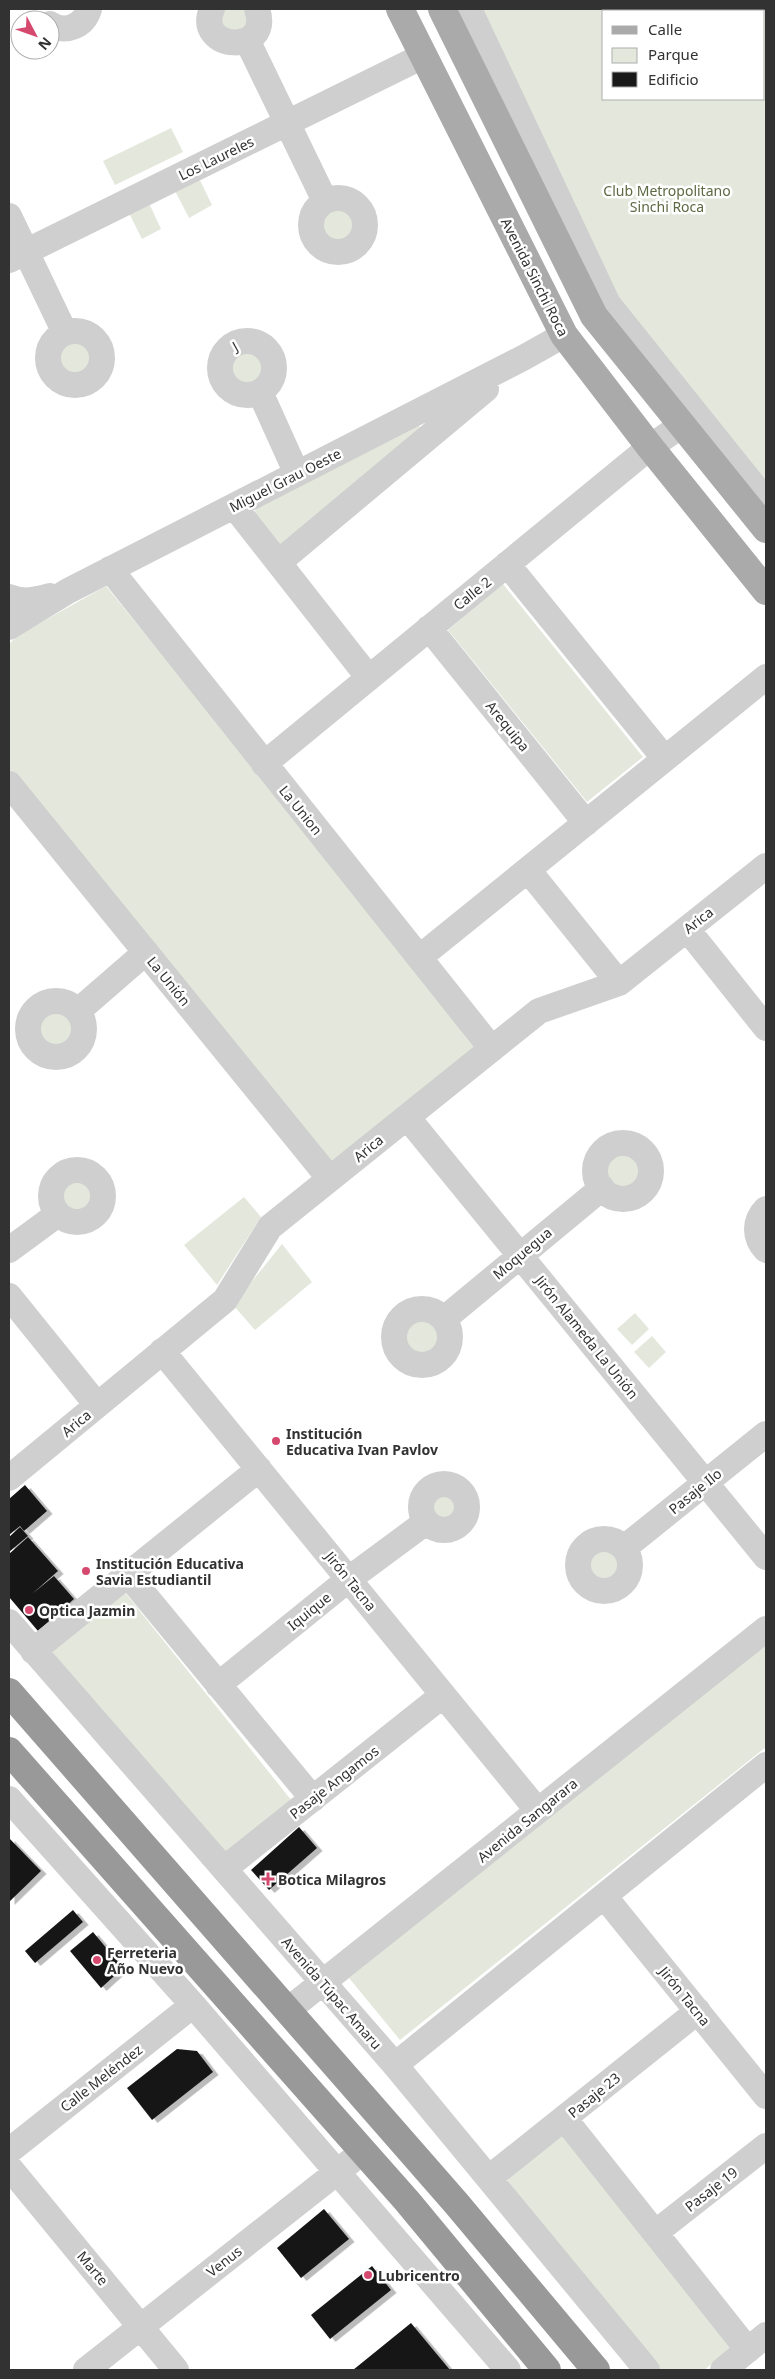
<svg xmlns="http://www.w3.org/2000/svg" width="775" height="2379" viewBox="0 0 775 2379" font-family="'Noto Sans',sans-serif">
<defs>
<filter id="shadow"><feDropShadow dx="5.5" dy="3" stdDeviation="0" flood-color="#0004"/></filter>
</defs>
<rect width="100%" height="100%" fill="#fff"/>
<!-- green -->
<path fill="#e4e8dc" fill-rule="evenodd" d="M 221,9 L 250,9 L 250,28 L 225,33 L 219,13 Z
M 470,9 L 766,9 L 766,493 L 603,293 ZM 604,11 L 764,11 L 764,99 L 604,99 Z
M 171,128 L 183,152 L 115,185 L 103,161 Z
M 197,174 L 212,205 L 189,218 L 173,187 Z
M 148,201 L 161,229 L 142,239 L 128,211 Z
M321 225a19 19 0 1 1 38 0a19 19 0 1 1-38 0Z
M56 358a19 19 0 1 1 38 0a19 19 0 1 1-38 0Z
M228 368a19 19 0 1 1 38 0a19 19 0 1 1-38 0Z
M 415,422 L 421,428 L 281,545 L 255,512 L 258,501 Z
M 503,584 L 643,757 L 587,802 L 448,630 Z
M 106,586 L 480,1045 L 328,1164 L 9,769 L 9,644 L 17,636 Z
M33 1028a23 23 0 1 1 46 0a23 23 0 1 1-46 0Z
M602 1171a21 21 0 1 1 42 0a21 21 0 1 1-42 0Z
M59 1197a20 20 0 1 1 40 0a20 20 0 1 1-40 0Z
M 244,1197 L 261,1217 L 217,1285 L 184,1245 Z
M 282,1244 L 312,1282 L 255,1330 L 233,1305 Z
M 635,1313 L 649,1329 L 632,1345 L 617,1329 Z
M403 1337a19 19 0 1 1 38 0a19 19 0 1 1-38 0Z
M 652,1336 L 666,1352 L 649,1368 L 634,1352 Z
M427 1507a18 18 0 1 1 36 0a18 18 0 1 1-36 0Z
M585 1566a19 19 0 1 1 38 0a19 19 0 1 1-38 0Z
M 123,1590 L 292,1801 L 220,1859 L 41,1654 Z
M 766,1644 L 766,1747 L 400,2040 L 349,1978 Z
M 562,2134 L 733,2348 L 704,2370 L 658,2370 L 506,2179 Z"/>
<!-- building -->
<path fill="#191919" filter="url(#shadow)" d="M 25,1485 L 47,1511 L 24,1531 L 20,1526 L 9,1535 L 9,1499 Z
M 20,1527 L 28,1536 L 9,1552 L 9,1537 Z
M 28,1537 L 58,1571 L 32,1594 L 54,1576 L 74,1599 L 38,1631 L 9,1597 L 9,1554 Z
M 299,1827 L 317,1848 L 269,1890 L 251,1870 Z
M 9,1838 L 41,1871 L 9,1902 Z
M 73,1910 L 83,1922 L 35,1963 L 25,1951 Z
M 93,1932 L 123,1968 L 101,1988 L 70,1951 Z
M 177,2049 L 197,2051 L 213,2072 L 152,2120 L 127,2088 Z
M 324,2209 L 349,2239 L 301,2278 L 277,2248 Z
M 372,2266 L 391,2290 L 330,2339 L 311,2315 Z
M 411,2323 L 450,2370 L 353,2370 Z"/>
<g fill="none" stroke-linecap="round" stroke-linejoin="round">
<!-- minor -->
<path stroke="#cfcfcf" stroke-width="26" d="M 212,9 C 194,51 273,56 257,9
M 469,9 L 608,304 L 766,501
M 50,24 C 65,34 84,26 89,9
M 247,40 L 325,201
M311 225a27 27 0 1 1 54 0a27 27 0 1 1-54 0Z
M 9,216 L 65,333
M 9,260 L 423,56
M48 358a27 27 0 1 1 54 0a27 27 0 1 1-54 0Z
M220 368a27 27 0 1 1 54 0a27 27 0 1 1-54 0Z
M 260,392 L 297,474
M 234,506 L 369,678
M 279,562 L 486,389
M 507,564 L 665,759
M 110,569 L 492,1049
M 9,597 C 23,603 36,600 50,596
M 9,627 L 68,591 L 523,358 L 564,335
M 429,628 L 586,823
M 264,764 L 650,447 L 682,425
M 9,784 L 330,1179
M 528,870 L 619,983
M 687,929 L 766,1028
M 420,957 L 766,677
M28 1029a28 28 0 1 1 56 0a28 28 0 1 1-56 0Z
M 78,1011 L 146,952
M 407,1117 L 766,1557
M595 1171a28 28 0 1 1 56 0a28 28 0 1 1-56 0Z
M51 1196a26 26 0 1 1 52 0a26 26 0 1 1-52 0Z
M 766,1209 C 754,1221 754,1237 766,1250
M 9,1250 L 58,1214
M 9,1296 L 97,1405
M394 1337a28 28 0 1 1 56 0a28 28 0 1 1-56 0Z
M 444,1319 L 602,1188
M 162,1351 L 538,1811
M 9,1478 L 225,1300 L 270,1227 L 539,1011 L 619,983 L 766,866
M421 1507a23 23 0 1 1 46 0a23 23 0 1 1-46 0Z
M578 1565a26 26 0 1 1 52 0a26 26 0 1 1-52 0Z
M 624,1548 L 766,1434
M 128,1575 L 313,1799
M 9,1622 L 395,2065 L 647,2370
M 33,1651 L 259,1469
M 218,1685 L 349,1579 L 426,1522
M 9,1799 L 193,2005 L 508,2370
M 224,1869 L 443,1695
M 604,1896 L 766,2096
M 288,2010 L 766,1629
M 395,2065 L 766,1765
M 564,2118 L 748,2350
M 9,2151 L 193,2005
M 9,2167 L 176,2370
M 489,2178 L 698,2011
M 655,2233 L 766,2146
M 86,2370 L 351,2161
M 723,2370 L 766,2335"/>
<!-- major -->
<path stroke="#aaa" stroke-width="28" d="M 400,9 L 564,335 L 650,447 L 766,591
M 442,9 L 594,316 L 766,529"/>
<!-- highway -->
<path stroke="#999" stroke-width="28" d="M 9,1692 L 456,2203 L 596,2370
M 9,1751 L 407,2201 L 547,2370"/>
</g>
<!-- markers -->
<g fill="#d5496f" stroke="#fff" stroke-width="2">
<circle cx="276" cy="1441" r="5"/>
<circle cx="86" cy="1571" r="5"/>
<circle cx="29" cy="1610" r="5"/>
<path d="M265.5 1871.5h5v5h5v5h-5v5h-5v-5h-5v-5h5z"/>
<circle cx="97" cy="1960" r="5"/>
<circle cx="368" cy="2275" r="5"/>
</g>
<g text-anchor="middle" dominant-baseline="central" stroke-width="5" stroke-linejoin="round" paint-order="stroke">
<!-- street labels -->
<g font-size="14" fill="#323232" stroke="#fff">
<text transform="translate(216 158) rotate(-26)">Los Laureles</text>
<text transform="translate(535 277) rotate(63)">Avenida Sinchi Roca</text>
<text transform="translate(235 346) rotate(-29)">J</text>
<text transform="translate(285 480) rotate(-27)">Miguel Grau Oeste</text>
<text transform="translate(472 593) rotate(-39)">Calle 2</text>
<text transform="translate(508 726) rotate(51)">Arequipa</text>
<text transform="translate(301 810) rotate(51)">La Union</text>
<text transform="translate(698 920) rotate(-38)">Arica</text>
<text transform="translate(169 981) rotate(51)">La Unión</text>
<text transform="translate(368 1148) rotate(-39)">Arica</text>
<text transform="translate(522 1253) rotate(-40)">Moquegua</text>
<text transform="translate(587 1337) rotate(51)">Jirón Alameda La Unión</text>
<text transform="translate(76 1423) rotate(-40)">Arica</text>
<text transform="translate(695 1491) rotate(-39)">Pasaje Ilo</text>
<text transform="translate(351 1581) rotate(51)">Jirón Tacna</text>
<text transform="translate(309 1611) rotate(-39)">Iquique</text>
<text transform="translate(334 1782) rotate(-38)">Pasaje Angamos</text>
<text transform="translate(527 1820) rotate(-39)">Avenida Sangarara</text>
<text transform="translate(332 1993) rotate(49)">Avenida Túpac Amaru</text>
<text transform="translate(685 1996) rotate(51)">Jirón Tacna</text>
<text transform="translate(101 2078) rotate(-38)">Calle Meléndez</text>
<text transform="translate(594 2095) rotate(-39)">Pasaje 23</text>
<text transform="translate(711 2189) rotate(-38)">Pasaje 19</text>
<text transform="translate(224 2261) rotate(-38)">Venus</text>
<text transform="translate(93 2268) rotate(50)">Marte</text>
</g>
<!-- park labels -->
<g font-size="14" fill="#5d6a43" stroke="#fff">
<text x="667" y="190">Club Metropolitano<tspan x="667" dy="16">Sinchi Roca</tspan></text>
</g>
<!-- poi labels -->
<g font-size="14" font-weight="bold" fill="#323232" stroke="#fff" text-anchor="start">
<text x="286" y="1433">Institución<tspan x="286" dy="16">Educativa Ivan Pavlov</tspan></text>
<text x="96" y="1563">Institución Educativa<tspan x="96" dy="16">Savia Estudiantil</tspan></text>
<text x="39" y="1610">Optica Jazmin</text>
<text x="278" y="1879">Botica Milagros</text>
<text x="107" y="1952">Ferreteria<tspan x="107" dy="16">Año Nuevo</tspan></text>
<text x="378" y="2275">Lubricentro</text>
</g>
</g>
<!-- border -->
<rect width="775" height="2379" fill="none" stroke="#323232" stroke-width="20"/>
<!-- legend -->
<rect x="602" y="10" width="162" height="90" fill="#ffffff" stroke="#adadad"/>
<rect x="612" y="26" width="25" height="8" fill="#aaaaaa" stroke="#adadad"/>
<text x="648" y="35" font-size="15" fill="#323232">Calle</text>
<rect x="612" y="48" width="25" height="15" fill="#e4e8dc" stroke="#adadad"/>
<text x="648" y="60" font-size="15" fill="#323232">Parque</text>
<rect x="612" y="72" width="25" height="15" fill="#191919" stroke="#adadad"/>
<text x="648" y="85" font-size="15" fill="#323232">Edificio</text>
<!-- north arrow -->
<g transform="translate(35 35) rotate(131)"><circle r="24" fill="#ffffff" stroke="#adadad"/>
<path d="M0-4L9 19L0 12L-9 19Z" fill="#d5496f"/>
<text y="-8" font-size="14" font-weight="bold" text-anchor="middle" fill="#323232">N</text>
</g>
</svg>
